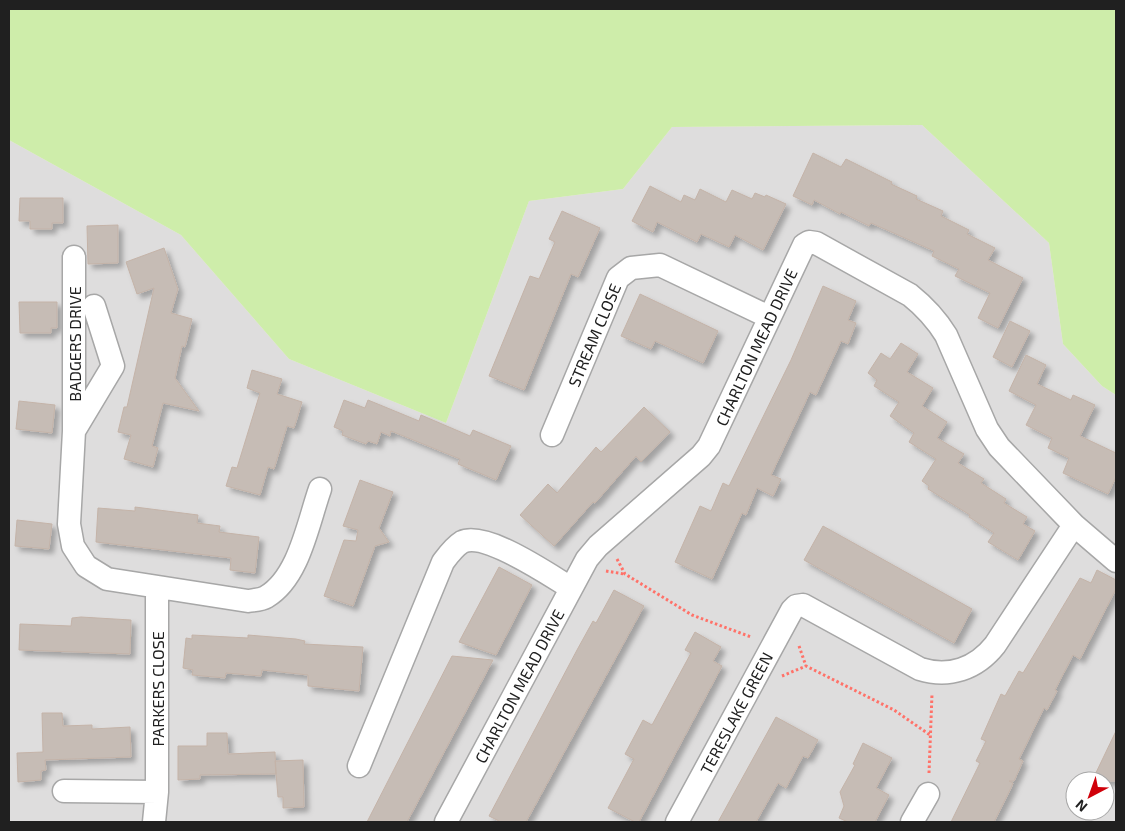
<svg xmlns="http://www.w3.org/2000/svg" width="1125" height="831" viewBox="0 0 1125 831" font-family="'Exo 2',sans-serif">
<defs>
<filter id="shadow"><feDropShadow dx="4.5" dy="4.5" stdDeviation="2.5" flood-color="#0004"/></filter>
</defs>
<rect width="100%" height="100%" fill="#f1ede6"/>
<!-- residential -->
<path fill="#dedddd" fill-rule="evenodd" d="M 922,125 L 1049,243 L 1063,344 L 1102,386 L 1116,395 L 1116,822 L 9,822 L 9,140 L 181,235 L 289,359 L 446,423 L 529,201 L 623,189 L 672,127 ZM 1075,781 L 1105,781 L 1105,811 L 1075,811 Z"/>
<!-- grass -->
<path fill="#ceedaa" d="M 9,9 L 1116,9 L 1116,395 L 1102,386 L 1063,344 L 1049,243 L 922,125 L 672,127 L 623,189 L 529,201 L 446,423 L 289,359 L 181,235 L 9,140 Z"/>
<!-- building -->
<path fill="#c6bcb5" stroke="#c4b3a8" filter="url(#shadow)" d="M 813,153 L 841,167 L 846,159 L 892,182 L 891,184 L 917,196 L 916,199 L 943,211 L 941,216 L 969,230 L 967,234 L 995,248 L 988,260 L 1023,278 L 998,328 L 978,318 L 990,293 L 955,276 L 959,269 L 932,256 L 934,251 L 871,223 L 869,226 L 841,212 L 840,214 L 814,200 L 812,205 L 793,196 Z
M 650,186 L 681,202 L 684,195 L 695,200 L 700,189 L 726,202 L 732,190 L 752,199 L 755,193 L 765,197 L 766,195 L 786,204 L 763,250 L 735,235 L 729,247 L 701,234 L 697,242 L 657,222 L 653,232 L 632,221 Z
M 20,198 L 63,198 L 63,223 L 52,223 L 52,229 L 30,229 L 30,221 L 19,221 Z
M 562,211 L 600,228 L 578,277 L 571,274 L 524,390 L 489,376 L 530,276 L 539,279 L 555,242 L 549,239 Z
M 118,225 L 118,263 L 88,264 L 87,226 Z
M 164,248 L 178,289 L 171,313 L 192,319 L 185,347 L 182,346 L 175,378 L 199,411 L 163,403 L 152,446 L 158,448 L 153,467 L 124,459 L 131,435 L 118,432 L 124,407 L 127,407 L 154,288 L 137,294 L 126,262 Z
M 823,286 L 856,301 L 848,320 L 856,323 L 848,344 L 841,341 L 816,395 L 810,392 L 787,441 L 771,475 L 781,479 L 773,496 L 757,488 L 746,515 L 742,513 L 712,579 L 675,562 L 700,506 L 711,511 L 723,483 L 729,486 L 791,360 Z
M 640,294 L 718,331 L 703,363 L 655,341 L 651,349 L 621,336 Z
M 19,302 L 57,302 L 57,328 L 51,328 L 51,333 L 20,333 Z
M 1010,321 L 1030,331 L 1012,367 L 993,357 Z
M 901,343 L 918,354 L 907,372 L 933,388 L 922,406 L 947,422 L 937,438 L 964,454 L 958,463 L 984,479 L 981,483 L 1006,499 L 1004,503 L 1027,517 L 1023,524 L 1035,531 L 1018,560 L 988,542 L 994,533 L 969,517 L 970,515 L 928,489 L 929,486 L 922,481 L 936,459 L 909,442 L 914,433 L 890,416 L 899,402 L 874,386 L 877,380 L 868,373 L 881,353 L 890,359 Z
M 1026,355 L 1046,365 L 1037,384 L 1071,400 L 1073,395 L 1095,405 L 1080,436 L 1116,453 L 1116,477 L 1108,494 L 1063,473 L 1069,458 L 1048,448 L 1052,438 L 1026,425 L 1036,405 L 1009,391 Z
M 252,370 L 282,379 L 277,394 L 302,402 L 294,428 L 287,426 L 274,469 L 268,467 L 260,495 L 226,486 L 232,467 L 237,468 L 260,393 L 247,388 Z
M 344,400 L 365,408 L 368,400 L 419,421 L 421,415 L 470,436 L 473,430 L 511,446 L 496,480 L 458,464 L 460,459 L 391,431 L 390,436 L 381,432 L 377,444 L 368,441 L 366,444 L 342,435 L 343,431 L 334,427 Z
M 19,401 L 55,405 L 52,433 L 16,429 Z
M 644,407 L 670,432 L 641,462 L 636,456 L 595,503 L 593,502 L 554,546 L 520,515 L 548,484 L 557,493 L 596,447 L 601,452 Z
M 360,480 L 393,492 L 379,528 L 389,542 L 375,546 L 353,606 L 324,596 L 344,540 L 356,541 L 358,530 L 343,526 Z
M 135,507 L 198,515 L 197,523 L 220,526 L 219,532 L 259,537 L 255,573 L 230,570 L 231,558 L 96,542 L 98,508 L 135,511 Z
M 17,520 L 52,524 L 49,549 L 15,546 Z
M 823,526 L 972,609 L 954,643 L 804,560 Z
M 499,567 L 532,585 L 496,655 L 459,642 Z
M 1097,570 L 1116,580 L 1116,589 L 1080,659 L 1073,655 L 1055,690 L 1057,691 L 1047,710 L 1044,708 L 1019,759 L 1023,761 L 1014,781 L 1009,781 L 1013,783 L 1011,788 L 994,822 L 951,822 L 980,763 L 976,761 L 986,741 L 981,739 L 1001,694 L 1005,696 L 1019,671 L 1023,673 L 1080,578 L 1091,583 Z
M 614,590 L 644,606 L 526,822 L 501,822 L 489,816 L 577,650 L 593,621 L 596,623 Z
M 81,617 L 131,620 L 130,654 L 19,650 L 20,624 L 71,626 L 72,618 Z
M 695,632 L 721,647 L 713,661 L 722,666 L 639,822 L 635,822 L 608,808 L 634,759 L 625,754 L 643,720 L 652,725 L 691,653 L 685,650 Z
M 192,635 L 248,638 L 248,635 L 296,639 L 305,641 L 304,644 L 363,647 L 359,691 L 308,686 L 308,675 L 262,670 L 261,676 L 226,673 L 225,678 L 192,675 L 193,670 L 183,668 L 186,638 L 192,639 Z
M 452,656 L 493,660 L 407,822 L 367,822 Z
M 42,713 L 62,713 L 63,726 L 92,725 L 92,729 L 130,727 L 131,757 L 45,760 L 46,770 L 41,771 L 41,780 L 18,782 L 17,753 L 43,752 Z
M 776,717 L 818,740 L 808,758 L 803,756 L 786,788 L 778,783 L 756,822 L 718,822 Z
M 1116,731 L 1116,781 L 1092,781 Z
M 207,733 L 227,733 L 228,754 L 275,752 L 276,774 L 200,775 L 200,779 L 178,780 L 178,746 L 207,746 Z
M 863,743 L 892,758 L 876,788 L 889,795 L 875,822 L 848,822 L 839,818 L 844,806 L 840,792 L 855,765 L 853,764 Z
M 303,760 L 304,807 L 283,808 L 283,797 L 278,797 L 275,761 Z"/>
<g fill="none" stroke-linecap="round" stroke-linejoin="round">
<defs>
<path id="minor" d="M 74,257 L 74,430
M 94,306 L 113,366 L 74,431 L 69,524 L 73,546 L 86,566 L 107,579 L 248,601 C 254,600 261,600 266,597 C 299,578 308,523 320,489
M 552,435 L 618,278 L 631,268 L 660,265 L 769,317
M 359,766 L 443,562 C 449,554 454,547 462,542 C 486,531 549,575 571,588
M 64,791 L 157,792
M 154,822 L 157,792 L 157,587
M 446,822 L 587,559 L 598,546 L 701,456 L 709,446 L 804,245 L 809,242 L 816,243 L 910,295 C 925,307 936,319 946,335 L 987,429 L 999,447 L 1074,525 L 1116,561
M 677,822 L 792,610 L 796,606 L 803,605 L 920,669 C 949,678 976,669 995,645 L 1074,525
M 912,822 L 928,794"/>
</defs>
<!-- minor casing -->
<use href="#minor" stroke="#a7a7a7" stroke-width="25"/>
<!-- path -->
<path stroke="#ff7269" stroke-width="3" stroke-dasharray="2.5 2.5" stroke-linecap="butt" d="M 617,559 L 625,574 L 692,615 L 751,637
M 606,571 L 624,574
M 799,646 L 806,666
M 782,676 L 806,666 L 894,710 L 930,735
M 929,773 L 932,694"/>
<!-- minor -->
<use href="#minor" stroke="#fff" stroke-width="22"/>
</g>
<g text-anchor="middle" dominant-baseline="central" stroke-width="4.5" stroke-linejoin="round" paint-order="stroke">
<!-- street labels -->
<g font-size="16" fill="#202020" stroke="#fff">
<text transform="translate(594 335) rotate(-67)">STREAM CLOSE</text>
<text transform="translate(74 344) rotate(-90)">BADGERS DRIVE</text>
<text transform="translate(756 347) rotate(-65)">CHARLTON MEAD DRIVE</text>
<text transform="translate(519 686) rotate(-62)">CHARLTON MEAD DRIVE</text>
<text transform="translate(157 689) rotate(-90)">PARKERS CLOSE</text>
<text transform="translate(736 713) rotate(-62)">TERESLAKE GREEN</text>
</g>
</g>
<!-- border -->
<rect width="1125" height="831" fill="none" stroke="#202020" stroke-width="20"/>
<!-- north arrow -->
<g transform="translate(1090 796) rotate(221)"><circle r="24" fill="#ffffff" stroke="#a6a6a6"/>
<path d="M0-4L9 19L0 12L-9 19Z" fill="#d0000a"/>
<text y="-8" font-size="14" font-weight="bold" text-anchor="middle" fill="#202020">N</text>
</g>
</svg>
